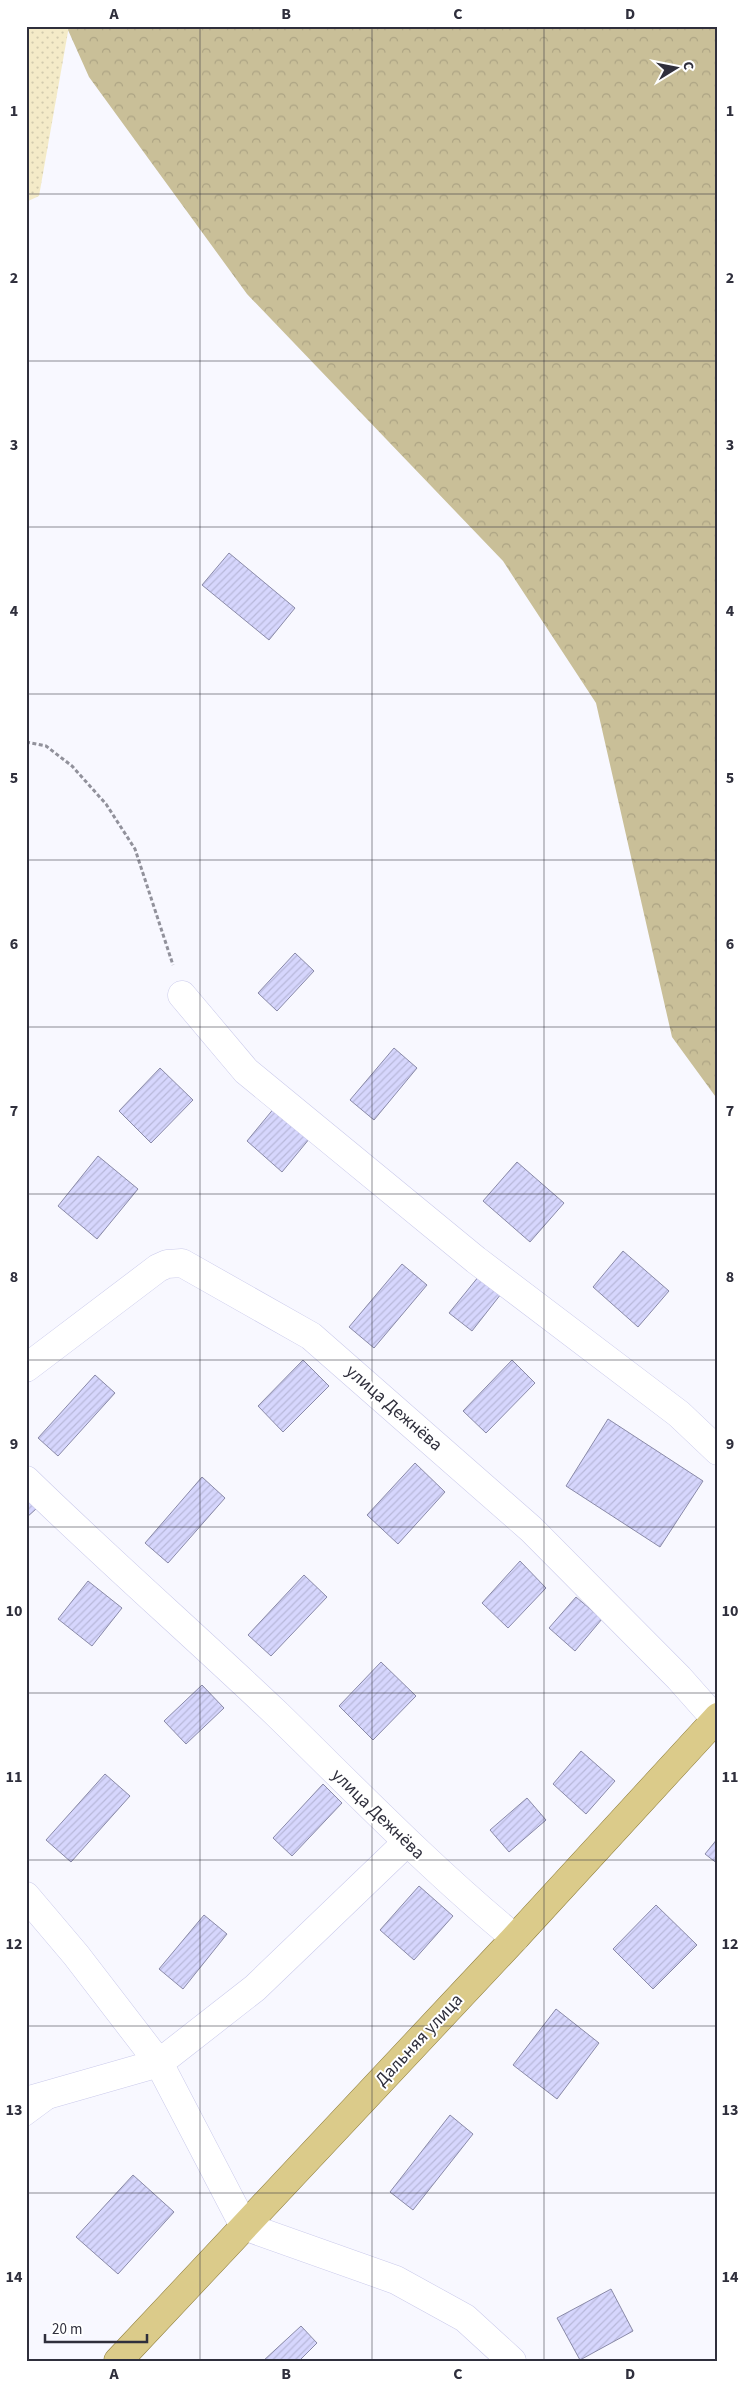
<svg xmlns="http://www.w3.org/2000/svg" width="744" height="2387" viewBox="0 0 744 2387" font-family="'Source Sans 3',sans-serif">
<defs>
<pattern id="grass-dots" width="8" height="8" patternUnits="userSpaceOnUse" patternTransform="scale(1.25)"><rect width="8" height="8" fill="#f4ebc8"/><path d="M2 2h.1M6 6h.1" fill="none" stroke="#d2caad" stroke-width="1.8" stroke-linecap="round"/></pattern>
<pattern id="forest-crowns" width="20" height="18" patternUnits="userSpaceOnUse" patternTransform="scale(1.25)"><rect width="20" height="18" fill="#c9bf98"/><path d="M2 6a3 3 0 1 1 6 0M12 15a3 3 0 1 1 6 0" fill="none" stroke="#ada484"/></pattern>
<pattern id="building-hatch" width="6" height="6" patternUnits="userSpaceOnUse" patternTransform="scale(1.25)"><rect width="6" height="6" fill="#d6d6fd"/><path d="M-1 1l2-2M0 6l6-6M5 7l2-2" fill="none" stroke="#b8b8da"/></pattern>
</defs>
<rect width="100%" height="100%" fill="#f8f8ff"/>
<!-- grass -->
<path fill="url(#grass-dots)" d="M 26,26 L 69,26 L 39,196 L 26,202 Z"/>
<!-- forest -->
<path fill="url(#forest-crowns)" d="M 69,26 L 718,26 L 718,1100 L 672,1037 L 596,703 L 503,561 L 247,294 L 89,77 L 68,30 Z"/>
<!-- building -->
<path fill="url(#building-hatch)" stroke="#8a8aa8" d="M 229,553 L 295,608 L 269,640 L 202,585 Z
M 295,953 L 314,971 L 277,1011 L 258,993 Z
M 394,1048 L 417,1068 L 374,1120 L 350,1100 Z
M 160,1068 L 193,1100 L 151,1143 L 119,1111 Z
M 275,1107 L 310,1138 L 282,1172 L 247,1141 Z
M 98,1156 L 138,1189 L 97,1239 L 58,1206 Z
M 517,1162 L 564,1203 L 530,1242 L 483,1201 Z
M 623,1251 L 669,1291 L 638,1327 L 593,1287 Z
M 402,1264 L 427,1285 L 374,1348 L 349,1327 Z
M 479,1276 L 501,1294 L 472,1331 L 449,1313 Z
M 303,1360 L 329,1386 L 283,1432 L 258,1406 Z
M 512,1360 L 535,1383 L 486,1433 L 463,1411 Z
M 95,1375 L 115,1393 L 58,1456 L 38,1438 Z
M 608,1419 L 703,1481 L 660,1547 L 566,1486 Z
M 415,1463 L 445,1492 L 398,1544 L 367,1515 Z
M 202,1477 L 225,1498 L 168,1563 L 145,1543 Z
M 26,1498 L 36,1509 L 26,1518 Z
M 520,1561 L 546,1588 L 508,1628 L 482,1603 Z
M 304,1575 L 327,1597 L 271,1656 L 248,1635 Z
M 88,1581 L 122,1608 L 92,1646 L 58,1619 Z
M 576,1597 L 602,1619 L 575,1651 L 549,1628 Z
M 381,1662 L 416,1696 L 373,1740 L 339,1706 Z
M 202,1685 L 224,1708 L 186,1744 L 164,1721 Z
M 581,1751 L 615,1781 L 586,1814 L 553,1784 Z
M 105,1774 L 130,1796 L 71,1862 L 46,1840 Z
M 323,1784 L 342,1803 L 292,1856 L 273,1838 Z
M 527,1798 L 546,1820 L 509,1852 L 490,1830 Z
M 718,1838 L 718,1864 L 705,1854 Z
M 419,1886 L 453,1916 L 414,1960 L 380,1930 Z
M 656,1905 L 697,1945 L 653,1989 L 613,1949 Z
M 204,1915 L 227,1934 L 183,1989 L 159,1969 Z
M 556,2009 L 599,2043 L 557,2099 L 513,2065 Z
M 450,2115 L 473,2134 L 413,2210 L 390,2192 Z
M 133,2175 L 174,2212 L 118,2274 L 76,2237 Z
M 611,2289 L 633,2331 L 580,2360 L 557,2318 Z
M 301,2326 L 317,2343 L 299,2361 L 263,2361 Z"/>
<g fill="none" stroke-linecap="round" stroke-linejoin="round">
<defs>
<path id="lane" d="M 26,2119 L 49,2102"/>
<path id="street" d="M 182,995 L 246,1071 L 476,1260 L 679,1414 L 718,1451
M 26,1368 L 158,1268 L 167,1264 L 182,1263 L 311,1336 L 531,1529 L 679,1678 L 718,1722
M 26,1480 C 108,1560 195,1636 278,1715 C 356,1791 431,1869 515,1938
M 26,1896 L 76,1955 L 159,2063 L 255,1988 L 406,1843
M 26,2101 L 159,2063 L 244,2226 L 396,2280 L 465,2318 L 512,2361"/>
<path id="primary" d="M 118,2361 L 515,1938 L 718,1717"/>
</defs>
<!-- lane casing -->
<use href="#lane" stroke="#cacaeb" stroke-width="15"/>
<!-- street casing -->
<use href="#street" stroke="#cacaeb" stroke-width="29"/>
<!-- primary casing -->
<use href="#primary" stroke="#8f7e3c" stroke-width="29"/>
<!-- path -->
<path stroke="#91919b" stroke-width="3" stroke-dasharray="4 2.5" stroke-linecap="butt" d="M 26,742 L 46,746 L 72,766 L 106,804 L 135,849 L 173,965"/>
<!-- lane -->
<use href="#lane" stroke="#fff" stroke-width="14"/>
<!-- street -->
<use href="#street" stroke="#fff" stroke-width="28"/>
<!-- primary -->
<use href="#primary" stroke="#dbcb8a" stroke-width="28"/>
</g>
<!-- grid -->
<path fill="none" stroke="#2f2f3c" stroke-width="1" stroke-opacity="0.55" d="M 200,26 L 200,2361M 372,26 L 372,2361M 544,26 L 544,2361M 26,194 L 718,194M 26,361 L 718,361M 26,527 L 718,527M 26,694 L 718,694M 26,860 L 718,860M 26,1027 L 718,1027M 26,1194 L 718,1194M 26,1360 L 718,1360M 26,1527 L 718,1527M 26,1693 L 718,1693M 26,1860 L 718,1860M 26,2026 L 718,2026M 26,2193 L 718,2193"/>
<g text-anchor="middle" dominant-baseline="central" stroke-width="4" stroke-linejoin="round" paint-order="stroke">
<!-- street labels -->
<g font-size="18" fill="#2f2f3c" stroke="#fff">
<text transform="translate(394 1408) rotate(41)">улица Дежнёва</text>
<text transform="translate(378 1814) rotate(44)">улица Дежнёва</text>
<text transform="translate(419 2040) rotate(-47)">Дальняя улица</text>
</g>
</g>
<!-- border -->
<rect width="744" height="2387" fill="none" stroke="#ffffff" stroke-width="55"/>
<!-- north arrow -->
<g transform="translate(676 68) rotate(80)" stroke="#ffffff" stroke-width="4" paint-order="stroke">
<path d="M0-4L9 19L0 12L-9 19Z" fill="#2f2f3c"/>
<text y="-8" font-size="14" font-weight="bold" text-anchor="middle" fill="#2f2f3c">С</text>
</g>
<!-- scale -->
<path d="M45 2334v8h102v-8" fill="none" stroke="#2f2f3c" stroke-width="2.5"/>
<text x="52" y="2334" font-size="15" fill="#2f2f3c" stroke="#ffffff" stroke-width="4" paint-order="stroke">20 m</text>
<rect x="28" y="28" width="688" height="2332" fill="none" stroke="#2f2f3c" stroke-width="2"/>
<g font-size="16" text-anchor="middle" font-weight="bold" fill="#2f2f3c">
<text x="114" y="19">A</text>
<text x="286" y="19">B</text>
<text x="458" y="19">C</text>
<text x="630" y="19">D</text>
<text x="14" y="116">1</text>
<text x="730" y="116">1</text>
<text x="14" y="283">2</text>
<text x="730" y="283">2</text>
<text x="14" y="450">3</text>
<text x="730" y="450">3</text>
<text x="14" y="616">4</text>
<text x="730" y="616">4</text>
<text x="14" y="783">5</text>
<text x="730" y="783">5</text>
<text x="14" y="949">6</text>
<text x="730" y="949">6</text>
<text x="14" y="1116">7</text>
<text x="730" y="1116">7</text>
<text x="14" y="1282">8</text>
<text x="730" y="1282">8</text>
<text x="14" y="1449">9</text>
<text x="730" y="1449">9</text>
<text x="14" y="1616">10</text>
<text x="730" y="1616">10</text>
<text x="14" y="1782">11</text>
<text x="730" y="1782">11</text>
<text x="14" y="1949">12</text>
<text x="730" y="1949">12</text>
<text x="14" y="2115">13</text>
<text x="730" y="2115">13</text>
<text x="14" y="2282">14</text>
<text x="730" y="2282">14</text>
<text x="114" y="2379">A</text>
<text x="286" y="2379">B</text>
<text x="458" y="2379">C</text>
<text x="630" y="2379">D</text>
</g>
</svg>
